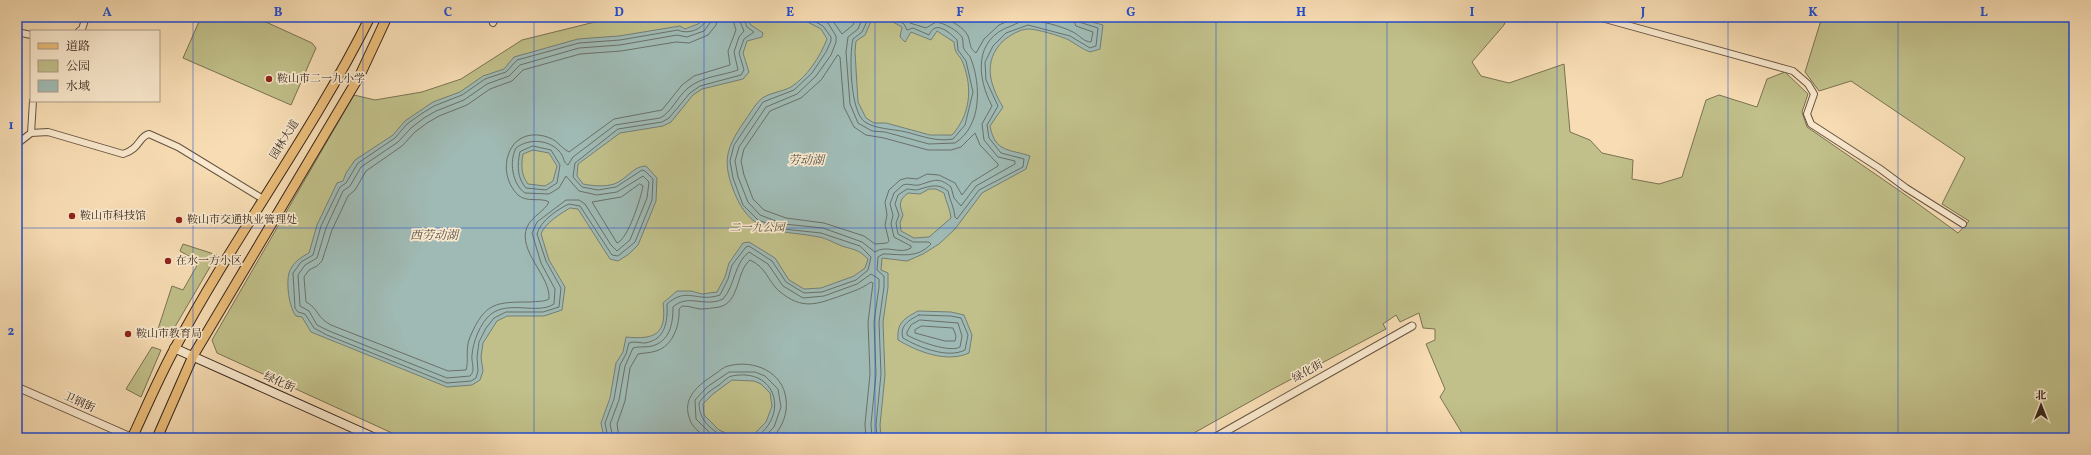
<svg xmlns="http://www.w3.org/2000/svg" width="2091" height="455" viewBox="0 0 2091 455" font-family="Vollkorn,'Noto Serif SC',serif">
<rect width="100%" height="100%" fill="#f8ddb4"/>
<filter id="stains"><feTurbulence type="fractalNoise" baseFrequency=".005" numOctaves="4"/><feColorMatrix values="0 0 0 0 .2 0 0 0 0 .09 0 0 0 0 .02 0 0 0 .5 -.17"/></filter>
<radialGradient id="worn" r=".72"><stop offset=".6" stop-color="#630" stop-opacity="0"/><stop offset="1" stop-color="#630" stop-opacity=".3"/></radialGradient>
<!-- green -->
<path fill="#c1c08a" stroke="#7a7253" d="M 201,17 L 255,17 L 312,43 L 316,48 L 291,105 L 183,58 Z
M 615,17 L 1434,17 L 1439,22 L 1448,17 L 1507,17 L 1504,25 L 1472,62 L 1481,76 L 1509,83 L 1564,64 L 1570,132 L 1590,140 L 1602,153 L 1633,160 L 1632,179 L 1659,184 L 1682,177 L 1706,100 L 1719,95 L 1757,107 L 1767,79 L 1785,72 L 1808,94 L 1802,112 L 1807,127 L 1910,198 L 1958,233 L 1969,221 L 1942,204 L 1965,158 L 1851,81 L 1819,91 L 1805,72 L 1822,17 L 2074,17 L 2074,438 L 1465,438 L 1440,397 L 1445,389 L 1426,344 L 1435,340 L 1435,329 L 1423,328 L 1419,313 L 1400,322 L 1396,315 L 1383,324 L 1386,329 L 1269,391 L 1185,438 L 403,438 L 217,353 L 212,340 L 354,95 L 375,100 L 422,92 L 461,79 L 522,40 Z
M 183,244 L 217,255 L 169,337 L 157,332 L 172,286 L 183,290 L 199,262 L 180,251 Z
M 152,347 L 161,350 L 141,397 L 126,389 Z"/>
<!-- water -->
<path fill="#9fbab4" stroke="#747e77" fill-rule="evenodd" d="M 706,17 L 746,17 L 751,25 L 763,33 L 762,37 L 747,41 L 743,53 L 749,72 L 743,79 L 702,89 L 693,95 L 671,122 L 663,126 L 620,133 L 578,164 L 577,176 L 583,184 C 593,186 604,187 614,184 C 626,180 633,166 646,166 L 657,178 L 656,201 L 638,245 L 629,254 L 618,261 L 610,259 L 578,209 L 570,208 C 560,214 545,223 541,234 L 549,260 L 565,287 L 562,310 L 544,316 L 507,316 L 497,321 L 483,343 L 481,357 L 483,371 L 480,380 L 472,385 L 447,387 L 311,332 L 302,317 L 296,316 C 289,308 286,283 289,273 C 292,263 301,257 309,253 L 317,225 L 337,183 L 343,181 L 346,173 L 355,160 L 393,135 L 405,121 L 433,102 L 460,92 L 483,76 L 504,69 L 514,57 L 578,39 L 619,36 L 680,26 L 685,29 L 698,24 ZM 533,150 L 549,153 L 557,166 L 553,181 L 545,186 L 528,184 C 521,175 521,165 523,154 Z
M 798,17 L 873,17 L 865,35 L 856,41 L 855,52 L 858,102 L 866,118 L 874,123 L 886,123 L 930,135 L 952,135 C 970,115 973,89 963,63 C 959,53 955,56 954,42 L 937,31 L 931,40 L 911,32 L 905,42 L 900,37 L 902,27 L 884,17 L 1073,17 L 1103,25 L 1100,49 L 1090,52 C 1082,49 1076,44 1069,40 C 1061,36 1037,29 1028,29 C 1020,29 1009,36 1003,41 C 983,61 989,84 1003,107 L 990,126 C 995,153 1010,149 1030,156 L 1026,169 L 982,193 L 955,229 L 939,244 L 923,254 L 907,261 L 882,258 L 881,270 L 888,273 L 888,287 L 883,322 L 885,375 L 880,425 L 881,438 L 604,438 L 601,423 L 610,398 L 616,363 L 623,352 L 626,337 C 655,340 667,334 663,303 L 677,291 L 691,291 L 702,294 L 717,292 L 725,277 L 729,263 L 743,243 L 749,242 L 775,258 L 789,280 L 804,289 L 821,288 L 854,276 L 865,268 L 868,259 C 858,249 854,250 842,246 C 834,243 826,238 819,237 C 777,229 751,237 733,189 C 722,160 727,147 744,122 C 749,115 754,106 760,100 C 767,93 782,92 791,87 C 807,77 820,57 827,39 L 821,29 ZM 929,189 L 936,189 L 944,193 C 946,202 950,208 951,218 L 929,237 L 914,238 L 901,231 L 900,223 L 903,215 C 899,204 899,200 908,193 L 920,194 ZM 732,380 L 754,381 L 761,384 L 770,393 L 772,406 L 766,422 L 754,434 L 735,437 L 719,430 L 704,415 L 703,404 L 713,394 Z
M 918,311 L 951,312 L 964,315 L 972,335 L 969,353 C 947,363 918,352 898,340 C 897,323 903,319 918,311 Z"/>
<g fill="none" stroke-linecap="round" stroke-linejoin="round">
<!-- shore -->
<path stroke="#6a7068" stroke-width="1" d="M 707,17 C 705,29 688,35 678,30 L 620,40 L 579,43 L 517,60 L 506,72 L 485,79 L 462,95 L 434,106 L 421,114 L 407,124 L 395,138 L 358,163 L 346,183 L 340,187 L 321,226 L 313,255 L 301,262 L 293,273 L 295,308 L 298,312 L 305,314 L 314,328 L 327,335 L 447,383 L 471,381 L 476,378 L 478,371 L 477,357 L 479,342 L 486,328 L 494,318 L 506,312 L 543,312 L 559,307 L 561,288 L 546,261 L 537,234 C 540,221 558,209 569,204 L 580,206 L 612,255 L 618,256 L 635,242 L 652,200 L 653,179 L 645,171 L 642,170 L 616,187 L 598,190 L 582,187 L 573,177 L 575,163 L 618,129 L 662,122 L 669,118 L 690,93 L 700,86 L 741,75 L 744,70 L 739,53 L 744,39 L 754,32 L 747,27 L 743,17
M 712,17 L 710,23 L 704,31 L 687,37 L 677,35 L 620,45 L 579,48 L 520,65 L 509,76 L 487,84 L 464,100 L 436,111 L 424,118 L 411,128 L 398,142 L 361,167 L 350,186 L 343,191 L 326,228 L 317,258 L 305,265 L 298,275 L 300,306 L 309,311 L 317,325 L 329,331 L 447,378 L 470,376 C 476,370 471,363 472,355 C 473,342 480,323 491,314 C 510,300 537,315 554,304 L 555,289 L 541,263 L 532,233 L 537,222 L 566,200 L 579,200 L 585,204 L 611,245 L 617,251 L 630,240 L 647,198 L 649,182 L 643,176 L 617,192 L 597,195 L 579,191 L 566,176 L 559,188 L 549,194 L 525,193 C 512,184 509,161 516,148 C 530,137 553,140 562,155 C 564,159 564,163 568,165 L 573,157 L 615,125 L 660,118 C 672,112 677,97 688,88 C 703,76 721,76 738,70 L 734,52 L 739,37 L 744,31 L 738,17
M 718,17 L 716,25 L 708,35 L 689,43 L 676,42 L 621,51 L 580,54 L 523,70 L 512,81 L 490,89 L 467,105 L 439,116 L 427,123 L 415,132 L 402,146 L 366,171 L 355,190 L 348,196 L 332,230 L 322,261 L 317,266 L 309,270 L 304,277 L 306,302 C 318,308 317,318 331,325 L 448,371 L 466,370 C 469,361 465,348 470,337 C 485,302 496,302 531,302 C 537,301 544,302 549,299 C 551,276 517,251 527,227 C 532,216 544,212 549,202 C 541,197 527,203 518,195 C 495,173 507,127 544,136 C 559,140 558,146 569,152 L 614,119 L 662,110 L 682,85 L 694,76 L 730,65 L 728,51 L 736,30 L 732,17
M 817,17 L 828,23 L 836,36 L 836,42 L 831,55 L 816,76 L 797,94 L 766,107 L 739,147 L 735,161 L 738,177 L 748,202 L 760,215 L 784,224 L 823,228 L 862,242 L 875,252 C 886,244 900,255 911,248 L 911,246 L 894,237 L 891,224 L 893,215 L 890,204 L 894,193 L 903,185 C 909,183 913,186 919,185 C 933,181 938,176 951,187 L 954,198 L 961,206 L 976,186 L 1015,164 L 1015,161 L 998,157 L 984,140 L 982,124 L 992,106 C 977,78 973,39 1011,26 C 1016,24 1022,20 1028,20 C 1042,21 1061,26 1073,32 C 1079,35 1084,42 1091,42 L 1093,32 L 1076,26 L 1072,17
M 830,17 L 842,34 L 853,25 L 856,17
M 863,17 L 858,29 L 848,37 L 846,52 L 850,104 L 858,123 L 872,131 L 885,132 L 929,144 L 955,143 C 982,126 981,85 971,59 C 970,55 966,53 964,49 C 962,46 964,41 962,37 C 957,30 944,23 936,22 L 926,28 L 910,23 L 902,17
M 869,17 L 862,32 L 853,39 C 849,55 850,112 865,122 C 875,129 893,129 906,132 C 922,136 936,142 953,139 L 965,125 L 973,92 L 966,61 L 958,50 L 957,40 C 953,36 942,25 935,28 C 932,29 930,33 929,35 L 913,28 L 907,30 L 904,24 L 892,17
M 942,17 C 951,21 964,27 968,36 C 971,44 969,48 976,53 L 984,39 L 999,25 L 1017,17
M 838,55 L 840,57 L 844,107 L 854,127 L 866,135 L 884,138 L 928,150 L 951,150 L 961,147 L 975,133 L 980,145 L 998,164 L 998,166 L 972,182 L 962,195 L 955,183 L 939,175 L 927,174 L 917,179 L 907,178 L 900,180 L 889,190 L 885,202 L 887,215 L 885,225 L 889,241 L 887,243 L 875,244 L 864,236 L 824,223 L 786,218 L 764,210 L 753,199 L 744,175 L 741,161 L 744,149 L 770,111 L 801,98 L 821,80 Z
M 533,146 L 551,150 L 560,165 L 557,183 L 546,190 L 526,188 C 517,178 517,165 520,152 Z
M 640,184 L 643,186 C 641,198 628,239 617,243 L 592,202 L 621,197 Z
M 919,315 L 951,316 L 961,318 L 968,335 L 965,350 C 948,359 918,347 903,338 C 899,326 909,320 919,315 Z
M 920,320 L 958,323 L 962,336 L 960,347 C 950,353 917,341 907,335 L 907,332 L 911,325 Z
M 922,326 L 953,328 L 956,336 L 955,341 L 945,341 L 915,333 L 915,330 Z
M 608,438 L 605,423 L 614,399 L 620,365 L 626,354 L 629,343 C 634,341 640,343 645,343 C 665,340 668,322 667,304 C 687,286 697,303 720,295 L 728,279 L 732,265 L 746,247 L 749,246 L 772,261 L 786,282 L 804,293 L 822,292 L 856,280 L 868,270 L 871,257 L 860,246 L 821,233 L 783,229 L 758,220 L 743,205 L 733,178 L 730,161 L 734,145 L 763,102 L 794,90 L 812,73 L 826,52 L 831,41 L 831,37 L 823,26 L 807,17
M 613,438 L 610,424 L 619,400 L 625,366 L 633,348 C 640,346 648,348 655,345 C 671,339 673,321 673,307 C 688,293 705,308 723,299 C 735,286 734,263 749,252 L 768,264 L 783,286 L 803,298 L 824,296 L 857,284 L 871,274 L 879,279 L 879,287 L 874,322 L 876,374 L 871,424 L 872,438
M 619,438 L 617,424 L 625,401 L 630,368 L 638,354 C 643,353 650,353 656,351 C 673,346 680,325 679,309 L 682,306 C 689,306 694,308 700,309 C 706,309 713,308 719,307 C 740,303 736,271 750,260 C 767,268 767,280 779,291 C 803,311 817,304 843,295 C 854,291 861,289 871,282 L 873,283 L 868,322 L 870,374 L 865,424 L 866,438
M 706,438 C 701,433 692,427 690,420 C 681,397 699,385 715,374 C 720,371 723,367 728,366 C 754,359 783,372 786,399 C 788,414 782,428 772,438
M 715,438 L 696,419 L 695,400 L 707,387 L 729,372 L 755,372 L 765,376 L 778,389 L 781,407 L 774,427 L 763,438
M 727,438 C 712,431 699,421 699,403 C 704,395 711,390 719,385 C 723,382 727,377 732,376 C 776,367 790,415 755,438
M 877,438 L 876,425 L 881,374 L 879,322 L 884,287 L 884,276 L 877,270 L 878,257 L 883,254 C 901,254 917,259 931,244 L 929,242 L 913,242 L 898,234 L 896,223 L 899,215 L 895,204 L 898,195 L 907,189 C 911,189 917,191 920,189 C 931,186 938,183 948,191 C 950,201 954,207 955,217 L 957,219 L 979,190 L 1023,167 L 1024,159 L 1001,153 L 989,138 L 987,125 L 998,106 L 986,80 L 985,62 L 993,46 L 1006,33 L 1028,25 L 1070,36 L 1090,48 L 1096,46 L 1098,28 L 1079,22 L 1077,17"/>
<defs>
<path id="minor" d="M 1598,17 L 1793,71 L 1808,84 L 1814,94 L 1807,114 L 1811,124 L 1879,168 L 1906,188 L 1963,224
M 493,23 L 496,17
M 79,31 L 82,29 L 86,17
M 17,32 L 31,35
M 31,133 L 33,101
M 17,144 L 31,133 L 48,132 L 123,154 C 140,149 139,136 149,134 L 178,147 L 263,199"/>
<path id="tertiary" d="M 17,387 L 133,438
M 1214,438 L 1412,326"/>
<path id="secondary" d="M 174,348 L 375,438"/>
<path id="primary" d="M 132,438 C 146,408 159,377 175,348 C 235,235 313,132 370,17
M 157,438 L 193,356 L 360,75 L 387,17"/>
</defs>
<!-- minor casing -->
<use href="#minor" stroke="#655342" stroke-width="8"/>
<!-- tertiary casing -->
<use href="#tertiary" stroke="#655342" stroke-width="9"/>
<!-- secondary casing -->
<use href="#secondary" stroke="#34251c" stroke-width="10"/>
<!-- primary casing -->
<use href="#primary" stroke="#34251c" stroke-width="11"/>
<!-- minor -->
<use href="#minor" stroke="#fae9ce" stroke-width="6"/>
<!-- tertiary -->
<use href="#tertiary" stroke="#fae9ce" stroke-width="7"/>
<!-- secondary -->
<use href="#secondary" stroke="#fae9ce" stroke-width="8"/>
<!-- primary -->
<use href="#primary" stroke="#ecbe7a" stroke-width="9"/>
</g>
<!-- grid -->
<path fill="none" stroke="#1d4ed8" stroke-width="1" stroke-opacity="0.55" d="M 193,17 L 193,438M 363,17 L 363,438M 534,17 L 534,438M 704,17 L 704,438M 875,17 L 875,438M 1046,17 L 1046,438M 1216,17 L 1216,438M 1387,17 L 1387,438M 1557,17 L 1557,438M 1728,17 L 1728,438M 1898,17 L 1898,438M 17,228 L 2074,228"/>
<!-- markers -->
<g fill="#8f2418" stroke="#fae9ce" stroke-width="1.5">
<circle cx="269" cy="79" r="4"/>
<circle cx="72" cy="216" r="4"/>
<circle cx="179" cy="220" r="4"/>
<circle cx="168" cy="261" r="4"/>
<circle cx="128" cy="334" r="4"/>
</g>
<g text-anchor="middle" dominant-baseline="central" stroke-width="3.5" stroke-linejoin="round" paint-order="stroke">
<!-- poi labels -->
<g font-size="11" fill="#34251c" stroke="#fae9ce" text-anchor="start">
<text x="277" y="79">鞍山市二一九小学</text>
<text x="80" y="216">鞍山市科技馆</text>
<text x="187" y="220">鞍山市交通执业管理处</text>
<text x="176" y="261">在水一方小区</text>
<text x="136" y="334">鞍山市教育局</text>
</g>
<!-- street labels -->
<g font-size="11" fill="#34251c" stroke="#fae9ce">
<text transform="translate(285 140) rotate(-58)">园林大道</text>
<text transform="translate(1308 372) rotate(-29)">绿化街</text>
<text transform="translate(279 383) rotate(24)">绿化街</text>
<text transform="translate(79 403) rotate(24)">卫钢街</text>
</g>
<!-- park labels -->
<g font-size="11" font-style="italic" fill="#574c38" stroke="#fae9ce">
<text x="757" y="228">二一九公园</text>
</g>
<!-- water labels -->
<g font-size="12" font-style="italic" fill="#54524a" stroke="#fae9ce">
<text x="806" y="161">劳动湖</text>
<text x="434" y="236">西劳动湖</text>
</g>
</g>
<!-- margin -->
<rect width="2091" height="455" fill="none" stroke="#f8ddb4" stroke-width="44"/>
<!-- legend -->
<rect x="30" y="30" width="130" height="72" fill="#fae9ce" stroke="#ab9b87"/>
<rect x="38" y="43" width="20" height="6" fill="#ecbe7a" stroke="#ab9b87"/>
<text x="66" y="50" font-size="12" fill="#34251c">道路</text>
<rect x="38" y="60" width="20" height="12" fill="#c1c08a" stroke="#ab9b87"/>
<text x="66" y="70" font-size="12" fill="#34251c">公园</text>
<rect x="38" y="80" width="20" height="12" fill="#9fbab4" stroke="#ab9b87"/>
<text x="66" y="90" font-size="12" fill="#34251c">水域</text>
<!-- north arrow -->
<g transform="translate(2041 405)" stroke="#fae9ce" stroke-width="3" paint-order="stroke">
<path d="M0-3L7 15L0 10L-7 15Z" fill="#34251c"/>
<text y="-6" font-size="11" font-weight="bold" text-anchor="middle" fill="#34251c">北</text>
</g>
<rect x="22" y="22" width="2047" height="411" fill="none" stroke="#1d4ed8" stroke-width="1.5"/>
<g font-size="13" text-anchor="middle" font-weight="bold" fill="#1d4ed8">
<text x="107" y="16">A</text>
<text x="278" y="16">B</text>
<text x="448" y="16">C</text>
<text x="619" y="16">D</text>
<text x="790" y="16">E</text>
<text x="960" y="16">F</text>
<text x="1131" y="16">G</text>
<text x="1301" y="16">H</text>
<text x="1472" y="16">I</text>
<text x="1643" y="16">J</text>
<text x="1813" y="16">K</text>
<text x="1984" y="16">L</text>
<text x="11" y="129">1</text>
<text x="11" y="335">2</text>
</g>
<rect width="100%" height="100%" filter="url(#stains)"/>
<rect width="100%" height="100%" fill="url(#worn)"/>
</svg>
